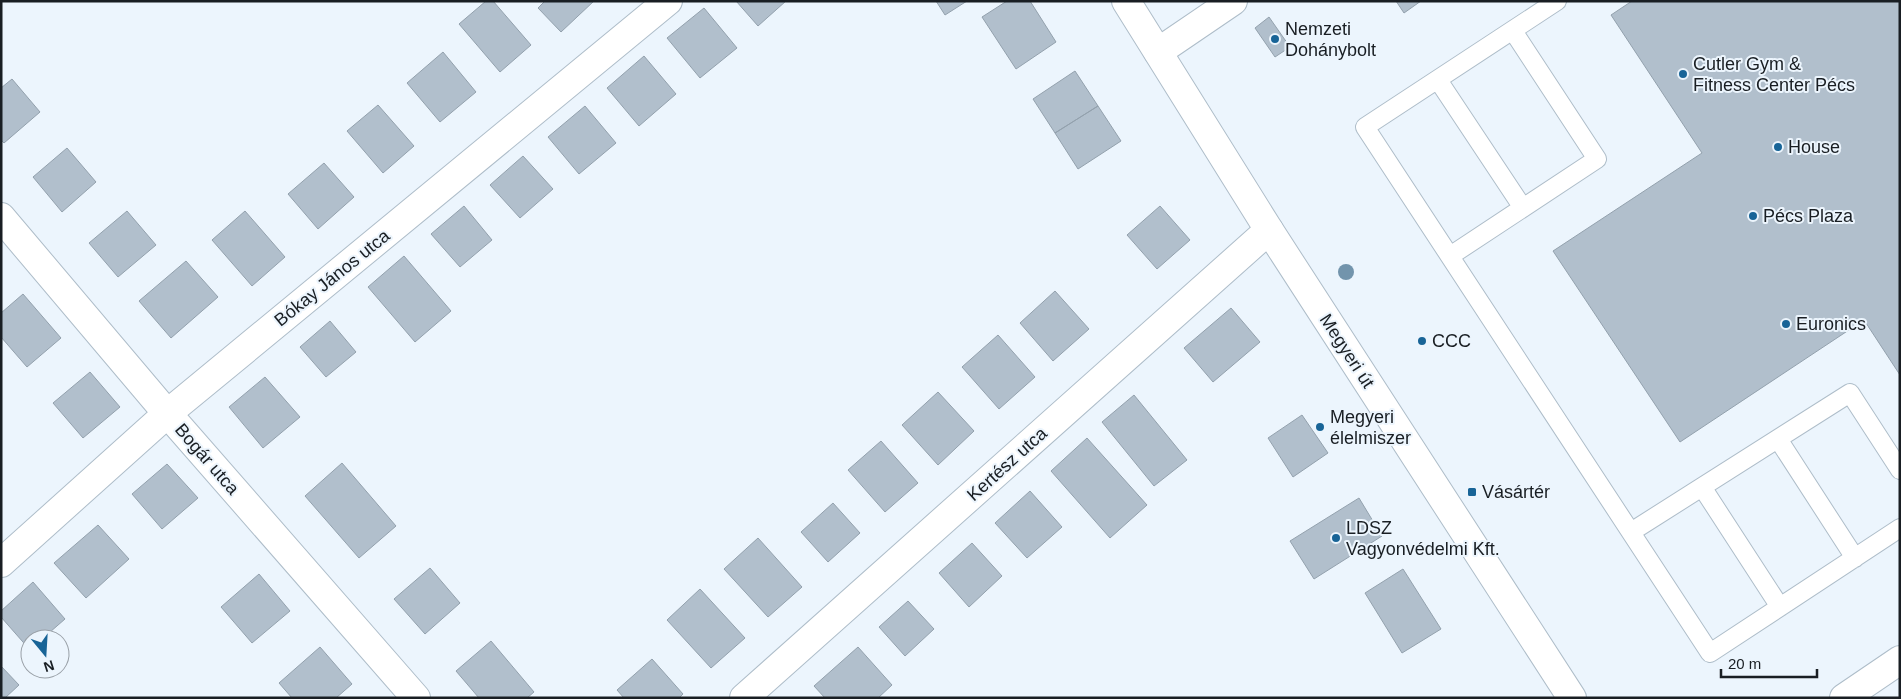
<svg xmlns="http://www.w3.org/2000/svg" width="1901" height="699" viewBox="0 0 1901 699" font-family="Helvetica,sans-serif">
<rect width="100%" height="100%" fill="#ecf5fd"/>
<!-- building -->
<path fill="#b1bfcc" stroke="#93a1ad" d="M 486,1 L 493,1 L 531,45 L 500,72 L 459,24 Z
M 545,1 L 594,1 L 561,32 L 538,8 Z
M 736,1 L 786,1 L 758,26 Z
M 936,1 L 967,1 L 945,15 Z
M 1007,1 L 1030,1 L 1056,42 L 1016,69 L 982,17 Z
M 1396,1 L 1421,1 L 1404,13 Z
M 1632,1 L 1900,1 L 1900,375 L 1864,320 L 1680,442 L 1553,251 L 1702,153 L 1611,15 Z
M 704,8 L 737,48 L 700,78 L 667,38 Z
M 1269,17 L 1290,47 L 1275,57 L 1255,28 Z
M 443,52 L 476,92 L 440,122 L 407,83 Z
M 644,56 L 676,94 L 639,126 L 607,88 Z
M 1075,71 L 1098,106 L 1055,133 L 1033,99 Z
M 12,79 L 40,112 L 4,143 L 1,140 L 1,88 Z
M 378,105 L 414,146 L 383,173 L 347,131 Z
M 585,106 L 616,143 L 579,174 L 548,137 Z
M 1098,106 L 1121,141 L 1078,169 L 1055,133 Z
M 67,148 L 96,182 L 62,212 L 33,177 Z
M 523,156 L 553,189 L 520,218 L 490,185 Z
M 324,163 L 354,197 L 318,229 L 288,194 Z
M 464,206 L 492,240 L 460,267 L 431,234 Z
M 1160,206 L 1190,240 L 1157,269 L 1127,235 Z
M 127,211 L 156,245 L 118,277 L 89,243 Z
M 245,211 L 285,257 L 252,286 L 212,240 Z
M 404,256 L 451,311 L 415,342 L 368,287 Z
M 186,261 L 218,297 L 171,338 L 139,301 Z
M 1055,291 L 1089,329 L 1053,361 L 1020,323 Z
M 23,294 L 61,338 L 27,367 L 1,337 L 1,313 Z
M 1231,308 L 1260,342 L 1213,382 L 1184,348 Z
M 330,321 L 356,352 L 326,377 L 300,347 Z
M 998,335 L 1035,377 L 999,409 L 962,367 Z
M 90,372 L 120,407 L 83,438 L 53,403 Z
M 265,377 L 300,417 L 263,448 L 229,407 Z
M 938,392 L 974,431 L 938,465 L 902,425 Z
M 1134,395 L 1187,460 L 1154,486 L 1102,422 Z
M 1302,415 L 1328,453 L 1293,477 L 1268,438 Z
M 1087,438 L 1147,505 L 1110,538 L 1051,471 Z
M 881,441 L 918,483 L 885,512 L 848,470 Z
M 342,463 L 396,526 L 359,558 L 305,496 Z
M 167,464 L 198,498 L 162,529 L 132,494 Z
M 1030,491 L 1062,527 L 1027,558 L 995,523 Z
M 1359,498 L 1382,536 L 1314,579 L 1290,541 Z
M 833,503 L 860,533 L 828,562 L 801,532 Z
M 98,525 L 129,559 L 86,598 L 54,563 Z
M 758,538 L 802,587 L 768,617 L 724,569 Z
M 972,543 L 1002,576 L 969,607 L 939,573 Z
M 430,568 L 460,603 L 425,634 L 394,599 Z
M 1403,569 L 1441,629 L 1402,653 L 1365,593 Z
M 259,574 L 290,611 L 252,643 L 221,607 Z
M 33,582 L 65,619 L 42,639 L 30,639 L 30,650 L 1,617 L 1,611 Z
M 700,589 L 745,638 L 711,668 L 667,620 Z
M 908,601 L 934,629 L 905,656 L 879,627 Z
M 491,641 L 534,692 L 527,698 L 479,698 L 456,671 Z
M 320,647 L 352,684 L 336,698 L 292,698 L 279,683 Z
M 858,647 L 892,685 L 878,698 L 825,698 L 814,686 Z
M 652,659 L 683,694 L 679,698 L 624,698 L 617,690 Z
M 1,666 L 19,685 L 5,698 L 1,698 Z"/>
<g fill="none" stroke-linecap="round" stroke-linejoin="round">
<defs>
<path id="service" d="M 1557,1 L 1365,127 L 1710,653 L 1900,528
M 1438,80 L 1523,208
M 1450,256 L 1597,159 L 1513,31
M 1778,439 L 1855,558
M 1702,487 L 1780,607
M 1631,532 L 1850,393 L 1900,470"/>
<path id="minor" d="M 1158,52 L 1233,1
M 1,217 L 160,405 L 416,698
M 1,563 L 168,413 L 668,1
M 744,698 L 1269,230"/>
<path id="tertiary" d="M 1126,1 L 1269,230 L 1572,698
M 1844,698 L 1900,660"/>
</defs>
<!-- service casing -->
<use href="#service" stroke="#aebdc9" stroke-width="20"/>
<!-- minor casing -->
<use href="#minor" stroke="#aebdc9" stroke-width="30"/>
<!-- tertiary casing -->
<use href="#tertiary" stroke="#aebdc9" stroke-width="30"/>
<!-- service -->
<use href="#service" stroke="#fff" stroke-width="18"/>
<!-- minor -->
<use href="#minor" stroke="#fff" stroke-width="28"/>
<!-- tertiary -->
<use href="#tertiary" stroke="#fff" stroke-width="28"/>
</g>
<!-- trees -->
<circle fill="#7294ac" cx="1346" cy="272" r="8"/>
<!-- markers -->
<g fill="#186497" stroke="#ecf5fd" stroke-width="2">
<circle cx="1275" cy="39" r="5"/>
<circle cx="1683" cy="74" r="5"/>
<circle cx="1778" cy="147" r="5"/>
<circle cx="1753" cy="216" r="5"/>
<circle cx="1786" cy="324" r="5"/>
<circle cx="1422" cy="341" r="5"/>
<circle cx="1320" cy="427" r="5"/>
<rect x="1467" y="487" width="10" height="10" rx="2.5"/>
<circle cx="1336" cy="538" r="5"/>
</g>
<g text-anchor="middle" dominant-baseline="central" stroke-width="4" stroke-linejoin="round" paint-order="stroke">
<!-- poi labels -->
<g font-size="18" fill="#191e23" stroke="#ecf5fd" text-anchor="start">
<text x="1285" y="29">Nemzeti<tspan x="1285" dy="21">Dohánybolt</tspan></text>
<text x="1693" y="64">Cutler Gym &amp;<tspan x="1693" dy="21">Fitness Center Pécs</tspan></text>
<text x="1788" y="147">House</text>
<text x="1763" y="216">Pécs Plaza</text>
<text x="1796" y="324">Euronics</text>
<text x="1432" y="341">CCC</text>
<text x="1330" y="417">Megyeri<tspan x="1330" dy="21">élelmiszer</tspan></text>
<text x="1482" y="492">Vásártér</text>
<text x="1346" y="528">LDSZ<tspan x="1346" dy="21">Vagyonvédelmi Kft.</tspan></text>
</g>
<!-- street labels -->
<g font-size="18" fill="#191e23" stroke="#ecf5fd">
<text transform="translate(332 278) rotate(-39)">Bókay János utca</text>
<text transform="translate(1347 351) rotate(57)">Megyeri út</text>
<text transform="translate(207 459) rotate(49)">Bogár utca</text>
<text transform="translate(1007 464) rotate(-42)">Kertész utca</text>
</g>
</g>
<!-- border -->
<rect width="1901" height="699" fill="none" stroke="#191e23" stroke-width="5"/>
<!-- north arrow -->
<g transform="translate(45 654) rotate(162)"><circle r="24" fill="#ecf5fd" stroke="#989fa6"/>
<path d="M0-4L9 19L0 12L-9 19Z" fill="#186497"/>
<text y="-8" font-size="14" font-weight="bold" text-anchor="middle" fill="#191e23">N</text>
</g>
<!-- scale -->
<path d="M1721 669v8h96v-8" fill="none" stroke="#191e23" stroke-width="2.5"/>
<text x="1728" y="669" font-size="15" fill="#191e23" stroke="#ecf5fd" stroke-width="4" paint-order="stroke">20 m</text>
</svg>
